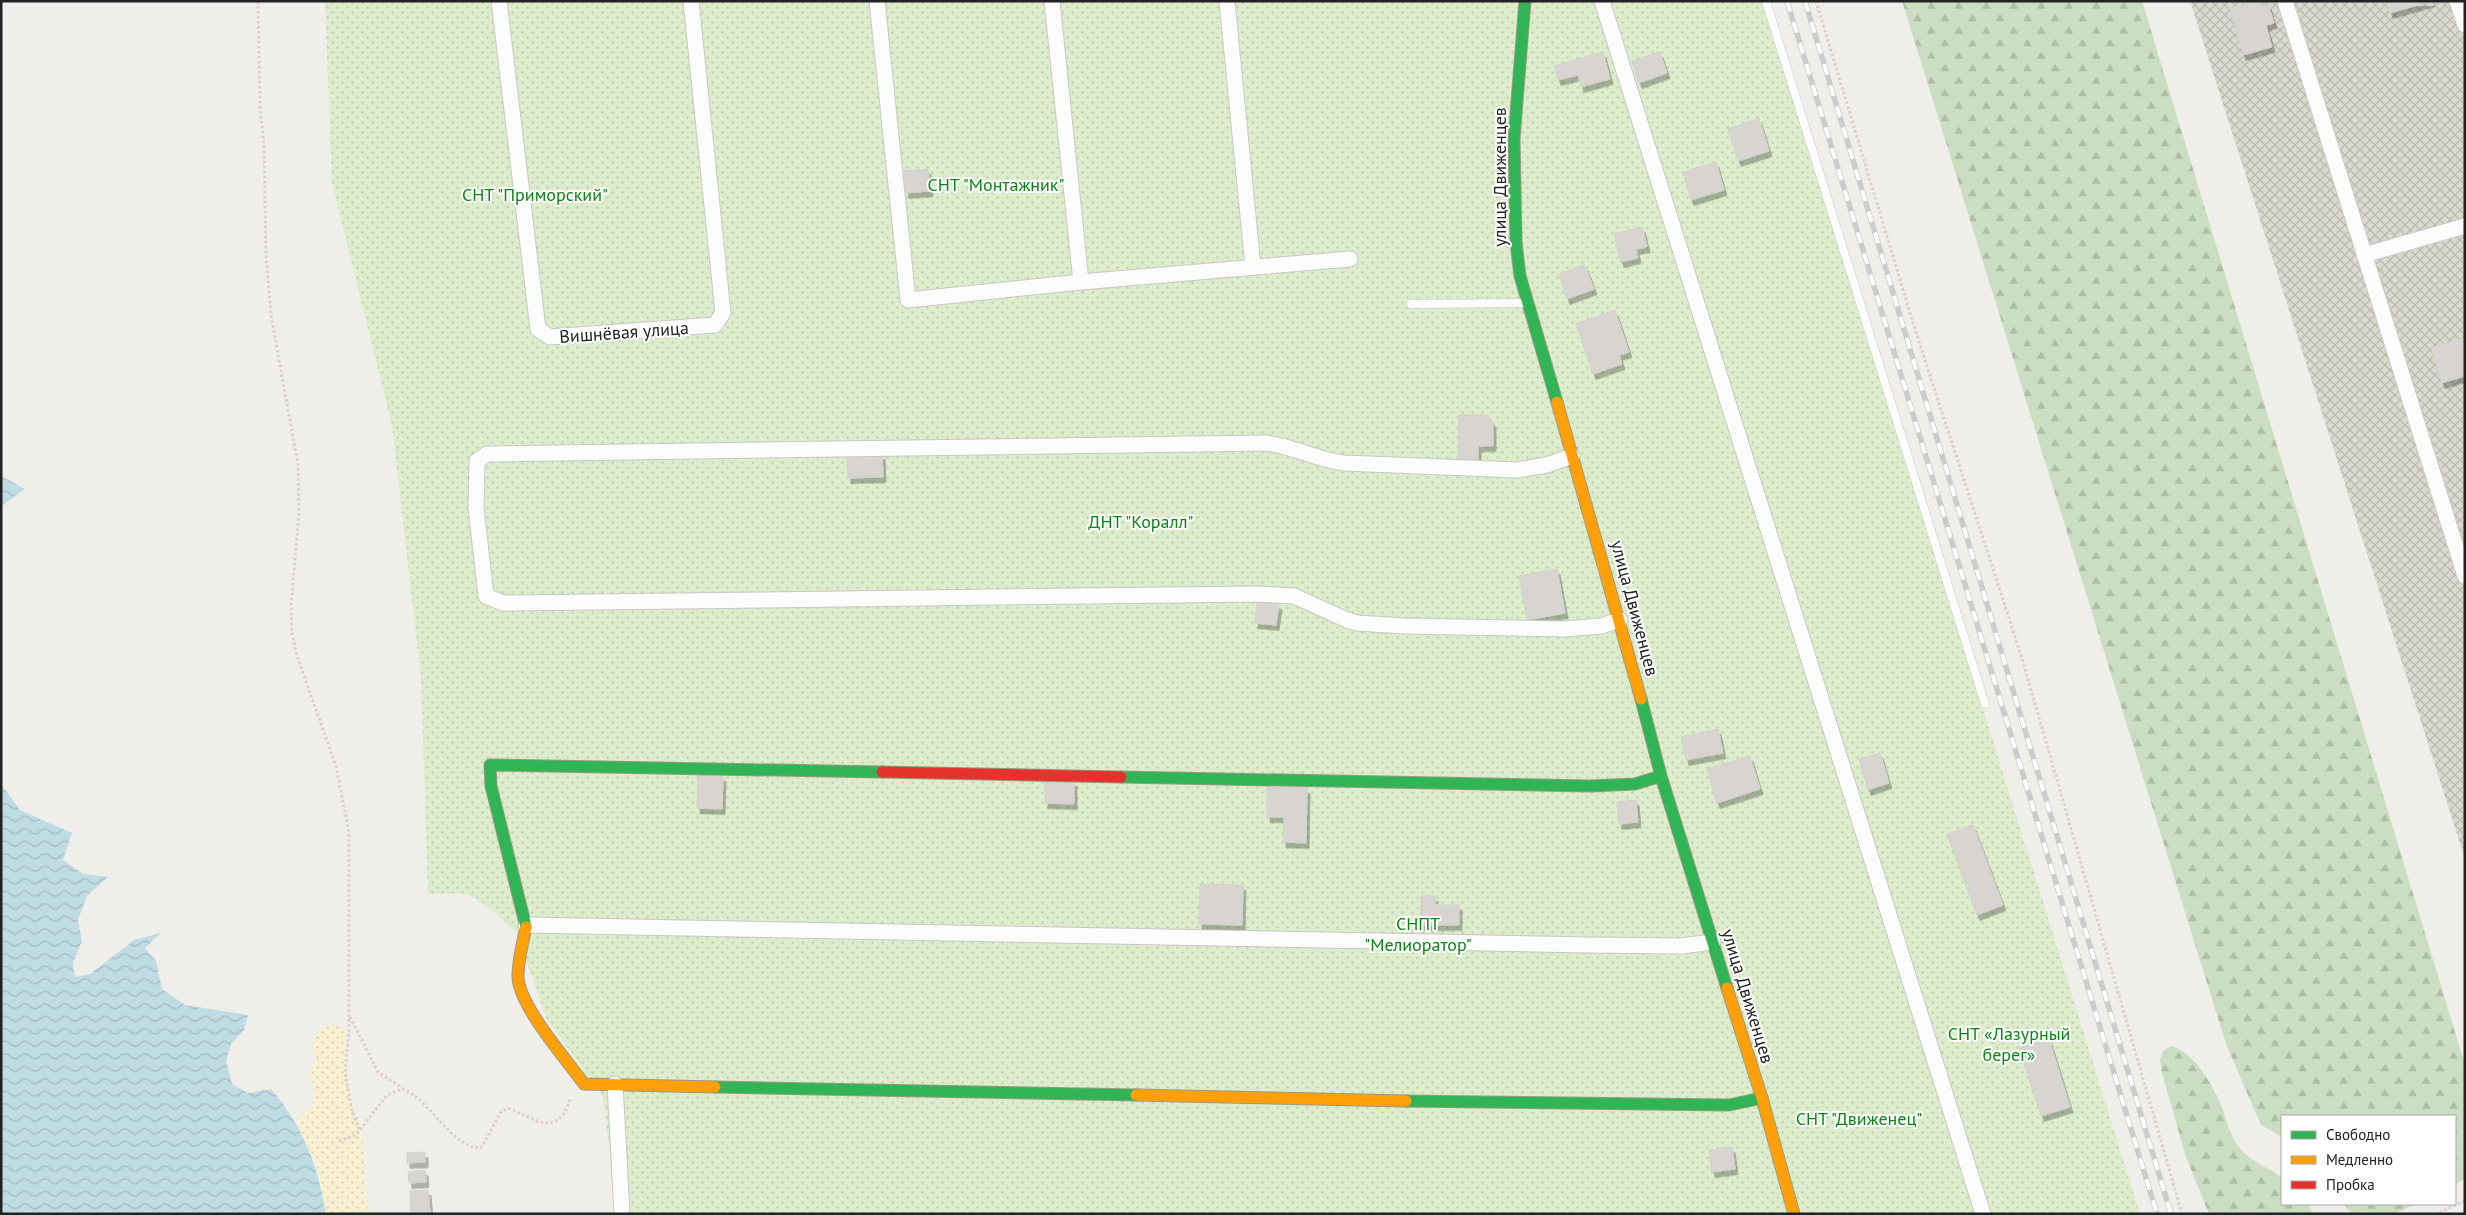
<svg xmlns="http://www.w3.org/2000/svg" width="2466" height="1215" viewBox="0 0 2466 1215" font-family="'PT Sans',sans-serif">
<defs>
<pattern id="construction-cross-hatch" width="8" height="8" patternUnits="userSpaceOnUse" patternTransform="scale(1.25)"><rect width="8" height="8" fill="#d9d9cd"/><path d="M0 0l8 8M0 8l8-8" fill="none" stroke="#babab0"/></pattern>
<pattern id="forest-firs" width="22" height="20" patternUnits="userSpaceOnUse" patternTransform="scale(1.25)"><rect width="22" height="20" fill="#cbdec1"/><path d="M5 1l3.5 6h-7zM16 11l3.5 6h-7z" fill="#aebea6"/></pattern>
<pattern id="sand-dots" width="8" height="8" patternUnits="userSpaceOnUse" patternTransform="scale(1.25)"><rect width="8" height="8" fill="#f8f0d0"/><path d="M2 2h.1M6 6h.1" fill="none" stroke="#d4ceb2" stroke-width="1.8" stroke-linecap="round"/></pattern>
<pattern id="garden-dots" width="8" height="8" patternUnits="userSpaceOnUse" patternTransform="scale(1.25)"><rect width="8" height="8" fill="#ddeccb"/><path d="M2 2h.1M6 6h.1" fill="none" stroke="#bdcaae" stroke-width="1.8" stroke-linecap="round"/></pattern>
<pattern id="water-waves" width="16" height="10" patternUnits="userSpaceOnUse" patternTransform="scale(1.25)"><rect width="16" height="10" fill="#bfdbe3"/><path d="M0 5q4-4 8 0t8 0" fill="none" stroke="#a4bcc2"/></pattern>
<filter id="shadow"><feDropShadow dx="3" dy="5.5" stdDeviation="0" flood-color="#0004"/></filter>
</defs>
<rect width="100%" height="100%" fill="#f0eeeb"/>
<!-- construction -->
<path fill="url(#construction-cross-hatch)" d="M 2190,1 L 2465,1 L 2465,859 Z"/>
<!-- forest -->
<path fill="url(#forest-firs)" d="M 1902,1 L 2142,1 L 2465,1065 L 2465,1179 L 2455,1184 L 2455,1116 L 2282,1116 L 2282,1137 L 2261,1125 L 2226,1044 Z
M 2171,1046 C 2194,1051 2213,1086 2222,1107 C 2227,1120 2229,1134 2238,1146 C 2248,1160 2268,1168 2282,1177 L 2282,1204 L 2308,1204 L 2313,1214 L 2209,1214 L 2185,1154 L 2162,1073 L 2160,1060 L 2163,1051 Z
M 2344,1204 L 2416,1204 L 2394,1214 L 2351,1214 Z"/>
<!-- sand -->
<path fill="url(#sand-dots)" d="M 332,1024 L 347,1029 C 344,1053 346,1082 352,1105 C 354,1111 359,1116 360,1122 C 365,1153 364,1183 368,1214 L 326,1214 L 316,1163 L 297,1127 L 299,1117 L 312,1104 L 315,1091 L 309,1072 L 316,1057 L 312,1045 L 320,1029 Z"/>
<!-- garden -->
<path fill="url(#garden-dots)" d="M 325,1 L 1763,1 L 2140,1214 L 617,1214 L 603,1097 L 546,1018 L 517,934 L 490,908 L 467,894 L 428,894 L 421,678 L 392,426 L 332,183 Z"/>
<!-- water -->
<path fill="url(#water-waves)" d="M 1,476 L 25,489 L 1,506 Z
M 1,784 L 20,810 L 72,833 L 63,860 L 83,874 L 108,877 L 87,896 L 78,920 L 82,941 L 73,963 L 75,977 L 90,974 L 134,940 L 161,933 L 145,948 L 156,961 L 162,989 L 185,1005 L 248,1015 L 244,1030 L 231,1044 L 226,1061 L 232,1084 L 248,1093 L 271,1089 C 303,1126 318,1166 326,1214 L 1,1214 Z"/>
<!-- building -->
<path fill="#d7d4d2" stroke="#d3d0cc" filter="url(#shadow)" d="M 2255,1 L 2261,1 L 2262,5 L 2268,4 L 2274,23 L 2266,25 L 2272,47 L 2243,55 L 2230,8 Z
M 2387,1 L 2432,1 L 2390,13 Z
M 1603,52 L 1610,79 L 1581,87 L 1578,75 L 1558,80 L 1554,66 Z
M 1660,52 L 1667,73 L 1639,83 L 1632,61 Z
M 1759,119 L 1769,151 L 1738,161 L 1728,129 Z
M 1716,162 L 1724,190 L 1691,200 L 1683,172 Z
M 928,169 L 930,191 L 906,193 L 904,171 Z
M 1642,227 L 1647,247 L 1636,249 L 1638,258 L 1621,262 L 1614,234 Z
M 1585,265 L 1594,289 L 1567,299 L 1559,274 Z
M 1615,310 L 1629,352 L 1619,355 L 1622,364 L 1593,374 L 1576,324 Z
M 2464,338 L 2465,376 L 2442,383 L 2431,348 Z
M 1459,415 L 1487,415 L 1493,422 L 1493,446 L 1478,446 L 1478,460 L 1458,460 Z
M 882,454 L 883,477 L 848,478 L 847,455 Z
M 1557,569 L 1565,613 L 1527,620 L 1519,576 Z
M 1257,601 L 1279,604 L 1276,625 L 1255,623 Z
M 1718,729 L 1723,753 L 1686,760 L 1681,737 Z
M 1880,753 L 1889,783 L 1868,790 L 1859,759 Z
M 1750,756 L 1760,789 L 1717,803 L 1707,769 Z
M 698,775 L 723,776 L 722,809 L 697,808 Z
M 1045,780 L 1074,781 L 1074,804 L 1045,803 Z
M 1267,787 L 1307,788 L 1306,843 L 1283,842 L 1284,817 L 1267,817 Z
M 1636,800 L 1638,822 L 1619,824 L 1617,802 Z
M 1973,825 L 2003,905 L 1977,915 L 1947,834 Z
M 1200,884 L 1243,885 L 1242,925 L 1199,924 Z
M 1421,896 L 1435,896 L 1435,905 L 1459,905 L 1459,925 L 1421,925 Z
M 2049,1039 L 2070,1107 L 2041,1116 L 2019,1048 Z
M 1732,1147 L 1735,1169 L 1712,1172 L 1709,1150 Z
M 425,1152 L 425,1162 L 407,1163 L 407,1153 Z
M 425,1170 L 426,1182 L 409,1183 L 408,1172 Z
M 428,1190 L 430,1214 L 411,1214 L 410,1191 Z"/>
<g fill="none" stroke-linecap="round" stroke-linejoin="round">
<defs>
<path id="lane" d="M 1766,1 L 1985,704
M 1411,304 L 1526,303"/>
<path id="street" d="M 499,1 L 538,329 L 550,337 L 715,325 L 723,313 L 691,1
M 877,1 L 908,300 L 1081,282 L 1350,259
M 1052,1 L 1081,282
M 1227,1 L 1253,267
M 1602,1 L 1983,1214
M 2285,1 L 2465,576
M 2457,1 L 2465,25
M 2364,255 L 2465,226
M 1572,456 L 1547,465 L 1517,470 L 1344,463 C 1317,460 1293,446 1266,443 L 487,454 L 477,461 L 476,508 L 486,596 L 503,603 L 1256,594 L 1294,596 L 1347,620 L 1357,623 L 1404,626 L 1565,629 L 1601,626 L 1620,620
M 526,925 L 1587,945 L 1681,946 L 1713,942
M 615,1084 L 622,1214"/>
<path id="fast" d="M 1525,1 L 1514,139 L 1516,242 L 1520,276 L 1557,402
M 1641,699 L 1661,776 L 1727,988
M 1121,777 L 1590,786 L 1635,784 L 1661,776
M 526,927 L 491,786 L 490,765 L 882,772
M 715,1087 L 1136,1095
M 1406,1101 L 1729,1105 L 1762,1098"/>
<path id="slow" d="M 1557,402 L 1641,699
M 526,927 C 523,942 518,960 518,976 C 518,1005 567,1060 584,1084 L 715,1087
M 1727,988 L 1762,1098 L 1794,1214
M 1136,1095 L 1406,1101"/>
<path id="jam" d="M 882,772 L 1121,777"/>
</defs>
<!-- lane casing -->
<use href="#lane" stroke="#c9c8c7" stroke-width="9"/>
<!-- street casing -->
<use href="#street" stroke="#c9c8c7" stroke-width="17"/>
<!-- fast casing -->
<use href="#fast" stroke="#999a82" stroke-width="13"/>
<!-- slow casing -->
<use href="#slow" stroke="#999a82" stroke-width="13"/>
<!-- jam casing -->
<use href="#jam" stroke="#999a82" stroke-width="13"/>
<!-- path -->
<path stroke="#dccecd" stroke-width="3" stroke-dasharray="2.5 2.5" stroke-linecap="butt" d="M 258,1 L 260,108 L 264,145 L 266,255 L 271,315 L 298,465 L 299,513 L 291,605 L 292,633 L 297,656 L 336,766 L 349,833 L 349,1029 L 345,1073 L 352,1111 L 360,1130
M 1816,1 L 1914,326 L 2021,655 L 2182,1214
M 350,1017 L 378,1072 L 402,1088
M 339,1141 L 356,1135 L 387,1095 L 403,1089 C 430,1100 452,1148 481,1148 L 501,1112 L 508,1108 C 534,1118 558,1140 570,1099
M 2435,1214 L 2465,1201"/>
<!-- lane -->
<use href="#lane" stroke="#fdfcfc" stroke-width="8"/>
<!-- street -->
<use href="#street" stroke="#fdfcfc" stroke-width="15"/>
<!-- fast -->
<use href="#fast" stroke="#30b455" stroke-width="11"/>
<!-- slow -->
<use href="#slow" stroke="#ff9f0a" stroke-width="11"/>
<!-- jam -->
<use href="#jam" stroke="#e5322d" stroke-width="11"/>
<defs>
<path id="rail" d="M 1787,1 L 2157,1214
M 1805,1 L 2171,1214"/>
</defs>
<!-- rail casing -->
<use href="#rail" stroke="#ccc" stroke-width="5.5"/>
<!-- rail -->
<use href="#rail" stroke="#fff" stroke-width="4" stroke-dasharray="11" stroke-linecap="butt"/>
</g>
<g text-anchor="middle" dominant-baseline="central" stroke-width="4" stroke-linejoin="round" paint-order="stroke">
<!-- street labels -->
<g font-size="18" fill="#222" stroke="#fff">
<text transform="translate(1499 177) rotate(-90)">улица Движенцев</text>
<text transform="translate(624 332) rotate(-4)">Вишнёвая улица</text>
<text transform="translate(1635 608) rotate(75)">улица Движенцев</text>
<text transform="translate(1748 996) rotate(73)">улица Движенцев</text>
</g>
<!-- park labels -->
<g font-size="18" fill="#0c8416" stroke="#fff">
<text x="996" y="184">СНТ "Монтажник"</text>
<text x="535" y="194">СНТ "Приморский"</text>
<text x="1141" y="521">ДНТ "Коралл"</text>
<text x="1418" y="923">СНПТ<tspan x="1418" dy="21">"Мелиоратор"</tspan></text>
<text x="2009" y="1033">СНТ «Лазурный<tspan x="2009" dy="21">берег»</tspan></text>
<text x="1859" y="1118">СНТ "Движенец"</text>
</g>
</g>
<!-- border -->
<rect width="2466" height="1215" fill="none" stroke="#222222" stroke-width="5"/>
<!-- legend -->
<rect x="2281" y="1115" width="175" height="90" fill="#ffffff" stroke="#a7a7a7"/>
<rect x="2291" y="1131" width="25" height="8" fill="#30b455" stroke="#a7a7a7"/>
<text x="2326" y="1140" font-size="15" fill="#222222">Свободно</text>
<rect x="2291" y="1156" width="25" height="8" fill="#ff9f0a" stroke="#a7a7a7"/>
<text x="2326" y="1165" font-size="15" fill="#222222">Медленно</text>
<rect x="2291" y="1181" width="25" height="8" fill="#e5322d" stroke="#a7a7a7"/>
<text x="2326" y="1190" font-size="15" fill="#222222">Пробка</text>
</svg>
